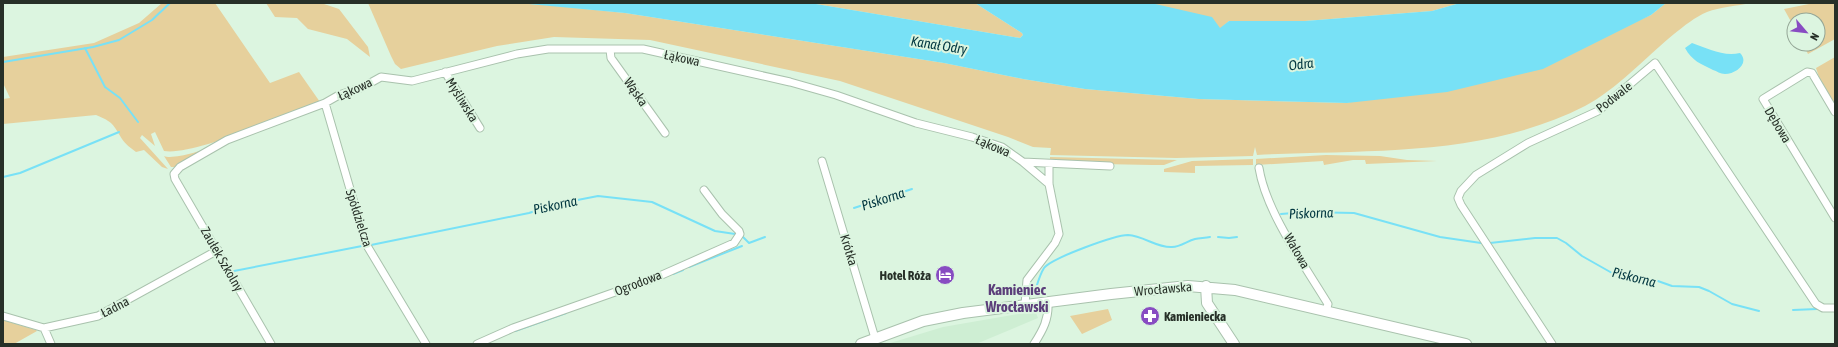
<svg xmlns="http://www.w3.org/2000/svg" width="1838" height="347" viewBox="0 0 1838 347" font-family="'Asap Condensed',sans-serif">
<rect width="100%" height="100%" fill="#dcf5e0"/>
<!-- built -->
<path fill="#ceeed3" d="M 1024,313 L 1036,313 L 1038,318 L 976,344 L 887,344 L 943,327 Z"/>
<!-- green -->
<path fill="#e6d09c" d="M 162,3 L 215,3 L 270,83 L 299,72 L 320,102 C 286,115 195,156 164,151 L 155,132 L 151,134 L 155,146 L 142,135 L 140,138 L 168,169 L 162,167 L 144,150 L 136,152 C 131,148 125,144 122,139 C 113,124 113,122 96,115 L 3,124 L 3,99 L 10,98 L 3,83 L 3,57 L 94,43 L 139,23 Z
M 266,3 L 321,3 L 339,9 L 368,47 L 370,57 L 347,39 L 308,29 L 297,18 L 275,17 Z
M 368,3 L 518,3 L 556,6 L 625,13 L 944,63 L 1023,79 L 1085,89 L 1199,99 L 1347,103 L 1628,25 L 1651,15 L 1666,3 L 1751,3 C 1737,6 1720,7 1707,12 C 1695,17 1684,26 1674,34 C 1647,56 1616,90 1585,106 C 1483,158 1367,149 1257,155 L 1255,147 L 1253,156 L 1176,158 L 1050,155 L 1051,148 L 1033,147 L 1008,137 L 840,81 L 650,40 L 554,37 L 497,46 L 401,69 L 395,64 L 391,56 Z
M 810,3 L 975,3 L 1022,33 L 1023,35 L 1020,38 Z
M 1151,3 L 1460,3 L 1432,11 L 1305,21 L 1229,21 L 1220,29 Z
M 1814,3 L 1834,3 L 1835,5 L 1835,39 L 1808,54 L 1803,44 L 1818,44 L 1818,20 L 1794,20 L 1794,27 L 1784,9 Z
M 1835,57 L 1835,107 L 1821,83 L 1816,68 Z
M 213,147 L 175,167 L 171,167 L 164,156 C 173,160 203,150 213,147 Z
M 1326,155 L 1380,156 L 1407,160 L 1437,161 L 1366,164 L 1365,160 L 1353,160 L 1324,165 L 1323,161 L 1256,165 L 1256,159 Z
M 1050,157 L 1177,160 L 1164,165 L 1152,165 L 1050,163 Z
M 1253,159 L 1253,165 L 1195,166 L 1195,173 L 1164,172 L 1164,169 L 1192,161 Z
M 1108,309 L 1112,320 L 1082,334 L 1070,316 Z
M 3,320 L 36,330 L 37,331 L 14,344 L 3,344 Z"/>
<!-- water -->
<path fill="#78e1f6" d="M 518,3 L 810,3 L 1020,38 L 1023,35 L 1022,33 L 975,3 L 1151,3 L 1212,17 L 1220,28 L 1229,21 L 1305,21 L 1432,11 L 1460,3 L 1666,3 L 1651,15 L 1543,69 L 1447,92 L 1347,103 L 1199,99 L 1085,89 L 1023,79 L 944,63 L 625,13 Z
M 1692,43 C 1707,48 1723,57 1740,53 C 1750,63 1736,74 1725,74 C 1720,74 1717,71 1713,70 C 1701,64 1692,61 1685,48 Z"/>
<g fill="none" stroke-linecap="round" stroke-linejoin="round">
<!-- stream -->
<path stroke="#78e1f6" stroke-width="2" d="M 85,48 L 105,87 L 120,98 L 138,122
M 3,62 L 93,47 L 119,40 L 152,20 L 170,3
M 3,177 L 20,173 L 119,132
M 854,208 L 912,189
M 1281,214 L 1305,212 L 1354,213 L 1440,237 L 1481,243
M 743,237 L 749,243 L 765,237
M 1218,237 L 1229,238 L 1237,237
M 1490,243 L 1535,238 L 1557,238 L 1566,243 L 1582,256 L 1612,273 L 1655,280 L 1672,286 L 1699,287 L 1709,291 L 1732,304 L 1759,311
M 371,245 L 529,213 L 557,204 L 598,196 L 652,202 L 715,231 L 735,234
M 689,267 L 742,246
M 234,271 L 362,246
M 673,274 L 683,270
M 1034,294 C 1037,286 1039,276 1044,268 C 1052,258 1115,235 1128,235 C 1144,236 1157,248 1172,247 C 1181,247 1187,241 1195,239 C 1200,238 1205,238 1210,237
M 1793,310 L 1817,309
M 515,331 L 566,313"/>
<defs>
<path id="street" d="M 610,50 L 611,58 L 665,133
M 445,72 L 480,128
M 325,103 L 366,244 L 426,344
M 1835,112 L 1812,73 L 1807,72 L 1763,99 L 1835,218
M 822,161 L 875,338
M 1023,162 L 1049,184
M 1259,168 C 1266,212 1305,266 1328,304 L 1326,311
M 1025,305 L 1027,280 L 1055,243 L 1059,234 L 1049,184 L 1049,164
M 3,316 L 44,328 L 98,316 L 218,250
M 44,328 L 51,344
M 271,344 L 175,179 L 174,174 L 180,167 L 227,140 L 325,103 L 339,95 L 363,87 L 381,77 L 412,81 L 517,54 L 548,49 L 643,49 L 790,82 L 836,95 L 916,123 L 972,137 L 1002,147 L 1023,162 L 1110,166
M 477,344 L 513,328 L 655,278 L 734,243 L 740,234 L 739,231 L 722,214 L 704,190
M 1034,344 C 1043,330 1049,319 1048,302
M 1552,344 L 1461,205 L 1458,198 L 1461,191 L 1476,175 L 1528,143 L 1598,111 L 1655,63 L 1816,304 L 1823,308 L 1835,308"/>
<path id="secondary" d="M 1206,286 L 1207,303 L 1234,344
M 861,344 L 923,321 L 963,313 L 1111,294 L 1188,286 L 1235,290 L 1466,344"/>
</defs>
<!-- street casing -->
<use href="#street" stroke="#a9c2ad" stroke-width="9"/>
<!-- secondary casing -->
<use href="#secondary" stroke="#a9c2ad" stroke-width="12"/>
<!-- street -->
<use href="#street" stroke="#fff" stroke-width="7"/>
<!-- secondary -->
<use href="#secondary" stroke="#fff" stroke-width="10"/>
</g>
<!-- icons -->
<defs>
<symbol id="hotel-disc" viewBox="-11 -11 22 22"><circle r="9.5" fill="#884cc2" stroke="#dcf5e0"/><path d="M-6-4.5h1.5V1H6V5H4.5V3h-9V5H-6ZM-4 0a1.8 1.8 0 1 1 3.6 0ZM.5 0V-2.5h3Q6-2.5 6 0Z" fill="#fff"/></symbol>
<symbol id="pharmacy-disc" viewBox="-11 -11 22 22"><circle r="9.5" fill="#884cc2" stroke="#dcf5e0"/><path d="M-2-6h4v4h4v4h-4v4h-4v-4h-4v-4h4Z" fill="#fff"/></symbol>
</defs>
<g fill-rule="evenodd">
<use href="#hotel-disc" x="934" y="264" width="22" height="22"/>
<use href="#pharmacy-disc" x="1139" y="305" width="22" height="22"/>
</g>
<g text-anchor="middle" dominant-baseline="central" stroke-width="4" stroke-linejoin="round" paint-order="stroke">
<!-- street labels -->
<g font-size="13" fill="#273028" stroke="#dcf5e0">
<text transform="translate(682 58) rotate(12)">Łąkowa</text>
<text transform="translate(355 89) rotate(-25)">Łąkowa</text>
<text transform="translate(636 92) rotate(55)">Wąska</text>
<text transform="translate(1614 97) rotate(-38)">Podwale</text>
<text transform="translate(462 100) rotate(58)">Myśliwska</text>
<text transform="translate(1778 125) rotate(59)">Dębowa</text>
<text transform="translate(993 146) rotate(23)">Łąkowa</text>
<text transform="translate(359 218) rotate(72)">Spółdzielcza</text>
<text transform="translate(849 250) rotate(73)">Krótka</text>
<text transform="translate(1297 251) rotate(60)">Wałowa</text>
<text transform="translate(222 259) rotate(60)">Zaułek Szkolny</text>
<text transform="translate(638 283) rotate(-21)">Ogrodowa</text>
<text transform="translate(1163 289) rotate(-5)">Wrocławska</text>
<text transform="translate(115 307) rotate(-27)">Ładna</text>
</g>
<!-- poi labels -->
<g font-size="13" font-weight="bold" fill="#273028" stroke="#dcf5e0" text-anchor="end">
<text x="931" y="275">Hotel Róża</text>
<text x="1164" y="316" text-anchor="start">Kamieniecka</text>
</g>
<!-- water labels -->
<g font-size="14" font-style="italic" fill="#023740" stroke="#dcf5e0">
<text transform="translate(939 45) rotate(9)">Kanał Odry</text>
<text transform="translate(1301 64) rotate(-7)">Odra</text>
<text transform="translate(883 199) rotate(-18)">Piskorna</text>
<text transform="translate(555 205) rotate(-12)">Piskorna</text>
<text transform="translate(1311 213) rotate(-2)">Piskorna</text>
<text transform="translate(1634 277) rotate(14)">Piskorna</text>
</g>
<!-- quarter labels -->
<g font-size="15" font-weight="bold" fill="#5b3e7a" stroke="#dcf5e0">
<text x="1017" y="289">Kamieniec<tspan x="1017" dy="17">Wrocławski</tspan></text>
</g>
</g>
<!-- border -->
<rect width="1838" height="347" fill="none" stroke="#273028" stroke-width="8"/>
<!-- north arrow -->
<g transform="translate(1806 32) rotate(118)"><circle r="19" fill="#dcf5e0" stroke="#94a696"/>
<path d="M0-3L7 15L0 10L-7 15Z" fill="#884cc2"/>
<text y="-6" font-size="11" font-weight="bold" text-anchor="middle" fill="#273028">N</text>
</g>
</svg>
